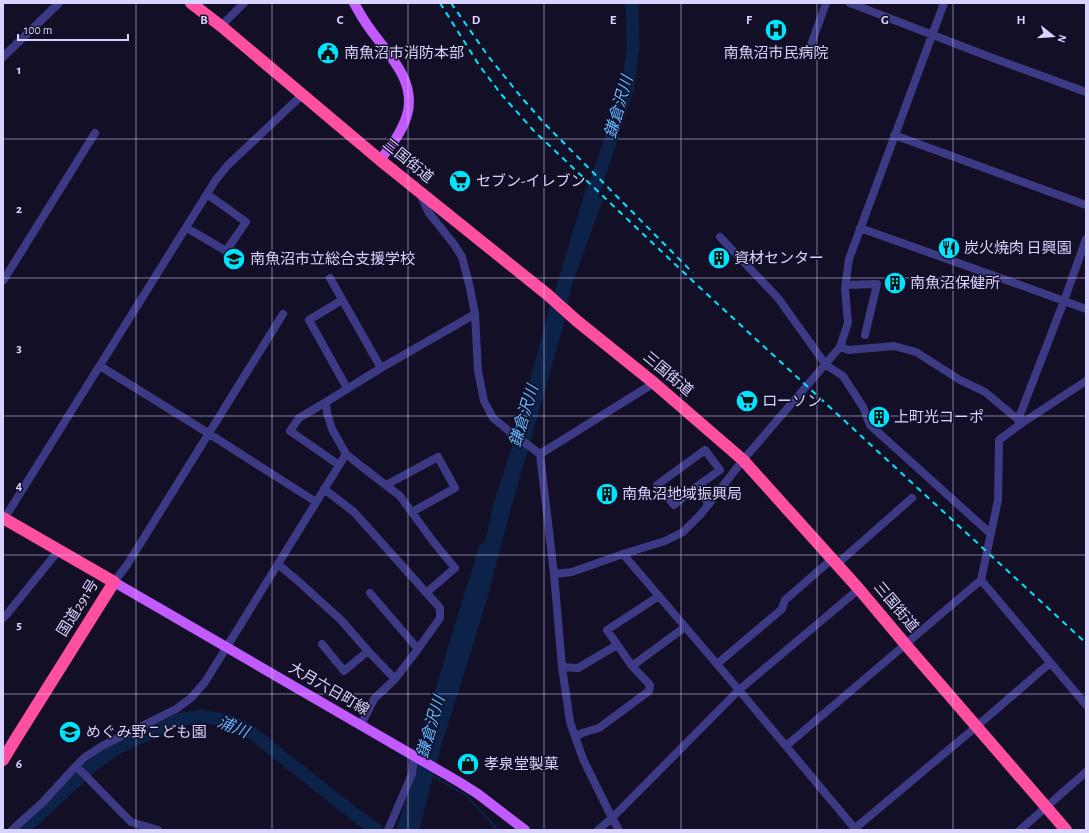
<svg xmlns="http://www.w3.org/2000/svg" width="1089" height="833" viewBox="0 0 1089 833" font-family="'Alegreya Sans','Noto Sans JP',sans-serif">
<rect width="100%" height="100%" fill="#130f26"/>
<!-- water -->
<path fill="#0c2248" d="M586,188L603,200L571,287L563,327L511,508L486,603L441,747L419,830H396L412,783L430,745L438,717L473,600L493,505L511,450L547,317Z"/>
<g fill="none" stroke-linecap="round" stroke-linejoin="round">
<!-- stream -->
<path stroke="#0c2248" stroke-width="2" d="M431,775L467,796L498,830"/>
<!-- river -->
<path stroke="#0c2248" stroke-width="13" d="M588,208L628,87L633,49L632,3
M417,785L419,769L444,683L485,549
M23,830L93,765L115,749L178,720L202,716L228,721L248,730L348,809L377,830"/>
<!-- minor -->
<path stroke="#3d3a85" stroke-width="8" d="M850,3L982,54L1086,92
M221,26L244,3
M808,53L826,3
M3,57L59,3
M894,135L1086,205
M420,194L429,213L453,243L462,257L470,288L475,314L478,371L484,401L493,418L509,431L540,454L554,574L562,667L570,722L583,759L612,818L619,830
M187,228L226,251L246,222L207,194
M860,228L1023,286L1086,309
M720,237L778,298L826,365L843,376L863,407L870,425L991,534
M330,278L381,368
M3,281L95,133
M846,285L877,284L865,335
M342,300L309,320L347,388
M840,347L849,350L894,346L916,352L960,380L985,392L1022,423
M100,366L208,433L316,502
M326,402L299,418L290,431L339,465
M1018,420L1064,301L1086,239
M705,450L720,470L696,487L674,505L657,485Z
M540,454L654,383
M386,485L438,457L455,488L412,512
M696,487L709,504
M324,489L354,512L440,608V618L418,649L395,679L374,699L361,725
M4,519L215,181L227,166L302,95
M623,554L739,690L856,830
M278,564L298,581L341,620L368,651L395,679
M837,564L912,498
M554,574L572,572L623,554L665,541L683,532L701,514L743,460L840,347L848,323L845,288L849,259L944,3
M981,580L1086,705
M114,582L127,565L283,314
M370,593L418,649
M426,593L455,568L432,540L400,496L361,466L346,454L332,429L327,413L326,402L381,368L475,314
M3,618L7,614L59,550
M322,644L344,671L368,651
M717,664L782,609L785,600L832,559
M632,666L685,627
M562,667L578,668L617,645
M575,737L582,733L599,728L649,691L650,685L632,666L607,630L659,596
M786,746L981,580L998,500L999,440L1022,423L1086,381
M76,766L131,822L158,830
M12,830L43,802L76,766L85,757L102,746L176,709L191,698L205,682L346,454
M388,830L412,774L414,756
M598,830L612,818L739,690L859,589
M853,830L977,726L1050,663
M1020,830L1086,772"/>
<!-- major -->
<path stroke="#c25bff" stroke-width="10" d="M354,3C359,12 364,21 370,29C388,54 417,81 407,115C402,132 391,146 380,160
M114,582L459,782L478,794L525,830"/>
<!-- highway -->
<path stroke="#ff4fa3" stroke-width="12" d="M191,3L221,26L380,160L548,295L577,321L654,383L743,460L859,589L906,645L1066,830
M3,518L114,582L15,740L3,760"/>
<!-- rail -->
<path stroke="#00e5ff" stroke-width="2" stroke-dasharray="6 5" stroke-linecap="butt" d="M440,3L479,65L501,94L533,130L696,284L1086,643
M451,3L488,56L522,98L545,124L693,273"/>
</g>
<!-- grid -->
<path fill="none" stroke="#d9d4ff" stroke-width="1" stroke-opacity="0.55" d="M136,3V830M272,3V830M408,3V830M544,3V830M681,3V830M817,3V830M953,3V830M3,139H1086M3,278H1086M3,416H1086M3,555H1086M3,694H1086"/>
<!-- icons -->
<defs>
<g id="hospital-disc" transform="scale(1.15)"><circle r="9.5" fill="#00e5ff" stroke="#130f26"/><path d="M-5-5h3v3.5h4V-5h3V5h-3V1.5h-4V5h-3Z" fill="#111"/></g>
<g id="civic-disc" transform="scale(1.15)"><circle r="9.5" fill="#00e5ff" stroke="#130f26"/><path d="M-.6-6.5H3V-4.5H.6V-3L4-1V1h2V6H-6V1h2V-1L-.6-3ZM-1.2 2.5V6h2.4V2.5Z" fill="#111"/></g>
<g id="supermarket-disc" transform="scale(1.15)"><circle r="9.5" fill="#00e5ff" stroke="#130f26"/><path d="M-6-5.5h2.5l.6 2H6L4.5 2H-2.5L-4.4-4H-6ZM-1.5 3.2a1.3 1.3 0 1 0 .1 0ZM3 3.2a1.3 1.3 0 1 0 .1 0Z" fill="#111"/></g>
<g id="restaurant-disc" transform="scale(1.15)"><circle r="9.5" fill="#00e5ff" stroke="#130f26"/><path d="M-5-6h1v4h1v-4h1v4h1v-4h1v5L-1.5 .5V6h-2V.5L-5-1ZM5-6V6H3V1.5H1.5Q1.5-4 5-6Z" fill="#111"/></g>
<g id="building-disc" transform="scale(1.15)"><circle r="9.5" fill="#00e5ff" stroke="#130f26"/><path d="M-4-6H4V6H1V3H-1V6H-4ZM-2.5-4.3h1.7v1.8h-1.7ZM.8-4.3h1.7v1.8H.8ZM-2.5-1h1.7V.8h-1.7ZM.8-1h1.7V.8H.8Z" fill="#111"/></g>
<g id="school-disc" transform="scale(1.15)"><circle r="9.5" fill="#00e5ff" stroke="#130f26"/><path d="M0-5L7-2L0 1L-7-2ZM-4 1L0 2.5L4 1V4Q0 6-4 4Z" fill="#111"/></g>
<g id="shop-disc" transform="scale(1.15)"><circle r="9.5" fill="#00e5ff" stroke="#130f26"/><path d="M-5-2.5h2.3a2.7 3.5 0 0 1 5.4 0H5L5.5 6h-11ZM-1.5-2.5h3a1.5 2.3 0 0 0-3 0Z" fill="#111"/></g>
</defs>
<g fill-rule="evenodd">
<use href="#hospital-disc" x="776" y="30"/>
<use href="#civic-disc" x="328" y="53"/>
<use href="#supermarket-disc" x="460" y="181"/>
<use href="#restaurant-disc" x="949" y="248"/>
<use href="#building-disc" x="719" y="258"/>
<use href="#school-disc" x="234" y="259"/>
<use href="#building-disc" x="895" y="283"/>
<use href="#supermarket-disc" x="747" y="401"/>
<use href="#building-disc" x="879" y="417"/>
<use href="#building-disc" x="607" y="494"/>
<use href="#school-disc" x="70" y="732"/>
<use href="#shop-disc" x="468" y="764"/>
</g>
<g text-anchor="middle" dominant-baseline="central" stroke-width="3" stroke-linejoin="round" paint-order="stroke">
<!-- poi labels -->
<g font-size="15" fill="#d9d4ff" stroke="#130f26" text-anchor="start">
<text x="344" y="53">南魚沼市消防本部</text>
<text x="776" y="53" text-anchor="middle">南魚沼市民病院</text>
<text x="476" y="181">セブン-イレブン</text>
<text x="964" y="248">炭火焼肉 日興園</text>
<text x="734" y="258">資材センター</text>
<text x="250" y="259">南魚沼市立総合支援学校</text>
<text x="910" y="283">南魚沼保健所</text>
<text x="762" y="401">ローソン</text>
<text x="894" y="417">上町光コーポ</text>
<text x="622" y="494">南魚沼地域振興局</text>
<text x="86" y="732">めぐみ野こども園</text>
<text x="484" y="764">孝泉堂製菓</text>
</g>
<!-- street labels -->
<g font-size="15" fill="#d9d4ff" stroke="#130f26">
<text transform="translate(408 161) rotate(39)">三国街道</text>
<text transform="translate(668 374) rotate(40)">三国街道</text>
<text transform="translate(896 607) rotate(50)">三国街道</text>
<text transform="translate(78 608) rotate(-58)">国道291号</text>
<text transform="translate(329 689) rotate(30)">大月六日町線</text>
</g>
<!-- water labels -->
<g font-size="16" font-style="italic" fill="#62b6ff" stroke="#130f26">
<text transform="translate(619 107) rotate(-74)">鎌倉沢川</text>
<text transform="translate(524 416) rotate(-73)">鎌倉沢川</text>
<text transform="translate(233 727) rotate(22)">浦川</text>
<text transform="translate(431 727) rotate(-74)">鎌倉沢川</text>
</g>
</g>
<g font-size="13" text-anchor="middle" font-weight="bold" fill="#d9d4ff" stroke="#130f26" stroke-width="3" stroke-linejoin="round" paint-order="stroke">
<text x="204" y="24">B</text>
<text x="340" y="24">C</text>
<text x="476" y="24">D</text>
<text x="613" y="24">E</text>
<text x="749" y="24">F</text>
<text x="885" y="24">G</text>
<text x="1021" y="24">H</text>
<text x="19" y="74">1</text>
<text x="19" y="213">2</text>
<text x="19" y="352">3</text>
<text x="19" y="490">4</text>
<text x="19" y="629">5</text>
<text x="19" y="768">6</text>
</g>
<!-- border -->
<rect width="1089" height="833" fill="none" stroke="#d9d4ff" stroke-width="8"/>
<!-- north arrow -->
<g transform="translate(1053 36) rotate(107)" stroke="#130f26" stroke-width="3" paint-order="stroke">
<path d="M0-3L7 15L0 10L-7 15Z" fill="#d9d4ff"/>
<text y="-6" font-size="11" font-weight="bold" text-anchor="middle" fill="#d9d4ff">N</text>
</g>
<!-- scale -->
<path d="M18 34v6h110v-6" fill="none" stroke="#d9d4ff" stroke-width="2"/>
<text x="24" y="34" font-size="12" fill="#d9d4ff" stroke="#130f26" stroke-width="3" paint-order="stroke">100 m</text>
</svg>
